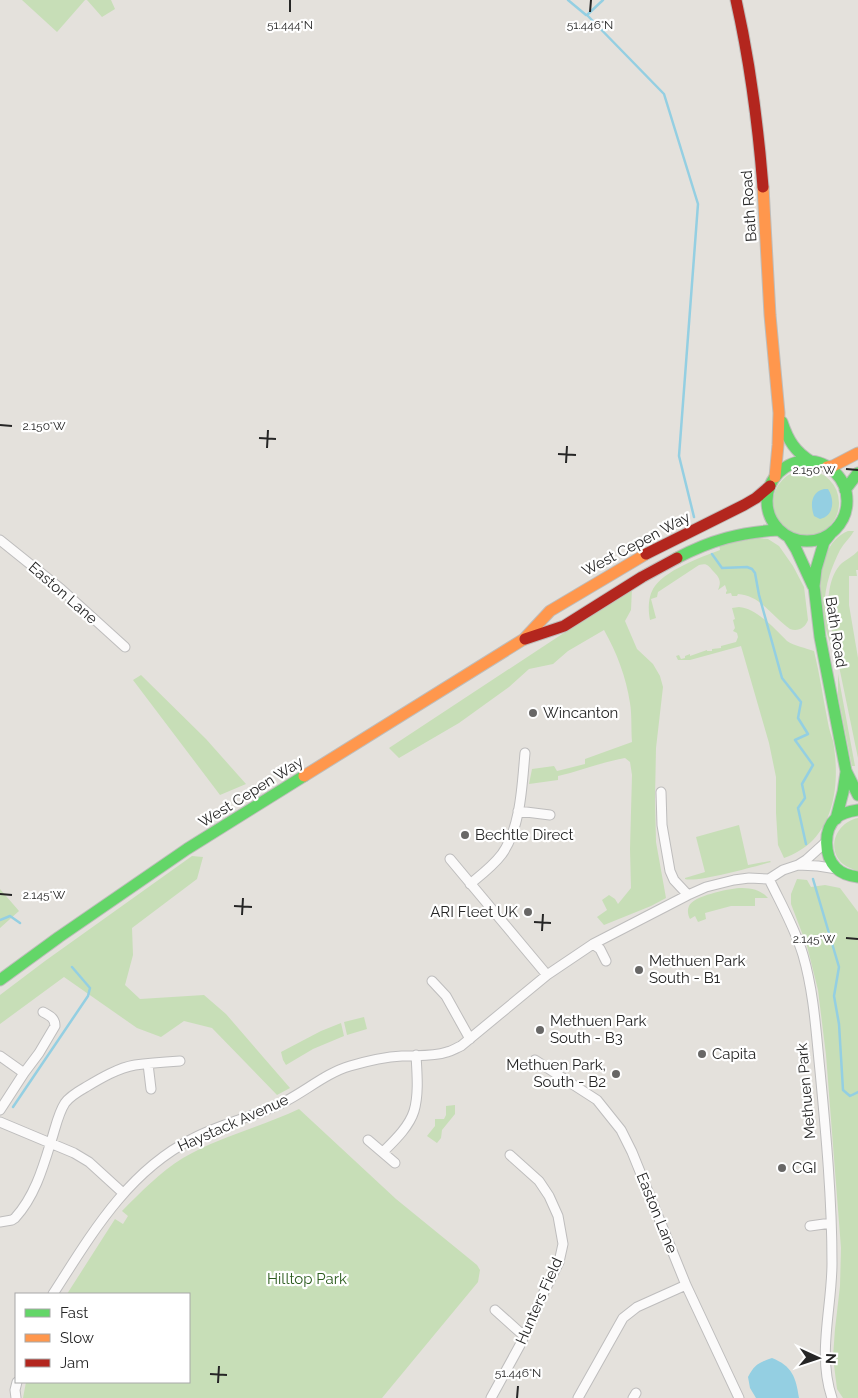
<svg xmlns="http://www.w3.org/2000/svg" width="858" height="1398" viewBox="0 0 858 1398" font-family="Raleway,sans-serif">
<rect width="100%" height="100%" fill="#e4e1dc"/>
<!-- green -->
<path fill="#c7deb7" d="M22,0H85L57,32Z
M87,0H111L115,9L102,17Z
M773 503a33 33 0 1 1 66 0a33 33 0 1 1-66 0Z
M848,531H854C850,538 844,543 840,550C831,568 823,590 825,611C827,624 830,637 833,649C830,642 827,635 825,627C818,599 815,544 848,531Z
M758,538L768,539L779,546L793,566L804,587L808,620C805,628 798,632 790,629C773,617 760,595 738,594L737,596H732L731,593L726,594V592L727,591L725,585L718,590C722,581 719,577 713,571C708,565 707,563 699,565L658,592L657,597L651,599L656,618L650,620C648,610 648,598 653,589C663,571 701,557 720,550L719,545Z
M858,551V570H856L857,576H849V605L858,658V758L828,613C828,597 829,575 842,563C847,559 853,556 858,551Z
M632,588L631,610L625,621L637,649L653,664L660,676L663,687L656,748L655,799L656,842L666,898L651,906L604,925L597,917L607,910L602,900L609,895L615,899L618,904L631,888L630,849L632,775L630,762L625,758C602,762 580,771 558,776V780L529,784L532,769L554,766L557,771L585,764V759L632,742C631,729 632,715 630,703C626,677 617,653 604,630L568,651L553,664L529,669L509,687L459,723L399,758L389,748Z
M739,607C756,608 775,629 787,641C794,646 806,648 814,651C820,675 823,699 828,723C829,729 831,735 833,741C839,774 837,815 813,840C805,848 795,854 784,858L778,845L776,813V777L769,743L741,646L690,660H678L676,656L679,655L681,659L685,658V656L690,654V656L707,650V651H712V649L721,648V646L736,642L738,637L737,633L733,631L735,628L733,620L735,619L732,608Z
M838,674L855,766H852L838,695Z
M141,675L206,739L246,784L220,795L133,680Z
M858,818V871C853,869 848,868 843,864C825,848 837,822 858,818Z
M739,825L748,865L770,861L771,862C756,866 696,883 685,879V878L705,872L696,837Z
M192,856L203,857L197,879L132,928L133,955L125,985L140,999L204,995L226,1014L290,1088L277,1095L212,1028L184,1021L161,1037L137,1028L64,977L0,1024V995L45,961Z
M797,879L807,880L811,887L825,885L840,888L858,912V1398H843L837,1389L833,1357L835,1329L840,1286L841,1248L826,1055L818,990L807,946L791,904V894Z
M739,888C750,888 760,889 768,898H755V906H731L705,913L706,919L698,922L695,916L690,919C688,915 687,910 689,906C693,896 728,889 739,888Z
M0,889L19,911L0,928Z
M364,1017L367,1029L347,1035L344,1022Z
M341,1023L344,1036L313,1049L286,1065L283,1060L281,1052L321,1031Z
M455,1105V1114L442,1130L441,1138L437,1143L427,1136L435,1126V1119H444L446,1115V1106Z
M299,1109L396,1199L477,1265L480,1270L478,1282L382,1398H23L26,1382H189V1294H67L115,1219L123,1224L128,1216L122,1211C141,1192 160,1172 183,1158C219,1137 261,1127 299,1109Z"/>
<!-- water -->
<path fill="#94cfe2" d="M824,489H828C835,500 834,516 820,519L814,516C810,505 811,492 824,489Z
M772,1358C792,1366 796,1377 799,1398H756L750,1388L748,1377C755,1364 758,1363 772,1358Z"/>
<g fill="none" stroke-linecap="round" stroke-linejoin="round">
<!-- stream -->
<path stroke="#94cfe2" stroke-width="2.5" d="M568,0L586,15
M603,0L587,15L664,94L698,204L679,456L694,517
M712,554L722,568L747,567L752,569L755,573L759,595L782,678L801,702L798,718L808,734L795,740L813,765L802,784L805,798L798,808L806,844
M813,879L839,967L834,996L839,1024L843,1090L850,1096L858,1092
M0,920L10,916L20,923
M13,1107L88,996L90,988L72,967"/>
<!-- street casing -->
<g stroke="#bebdbd" stroke-width="11">
<path id="street" d="M0,540L61,589L125,647
M661,792L662,825L670,871L674,880L688,895
M518,811L550,815
M450,859L547,975
M798,865L806,860L827,841
M769,879C781,904 795,928 803,955C814,993 816,1032 820,1071C826,1134 832,1199 832,1263C832,1308 817,1354 832,1398
M470,884C481,875 493,866 502,854C521,827 522,785 525,753
M593,944L600,949L606,961
M432,981L446,996L470,1039
M0,1056L24,1073
M535,1060L597,1100L621,1130L632,1152L686,1285L739,1398
M148,1064L151,1089
M0,1110L24,1073L39,1053L55,1026C55,1018 50,1016 43,1012
M0,1122L74,1153L89,1162L123,1193
M368,1140L395,1163
M383,1152C394,1141 409,1127 414,1111C419,1094 417,1073 416,1055
M0,1222L12,1220L15,1218C36,1195 44,1164 53,1135C56,1125 59,1112 65,1103C70,1096 79,1091 86,1087C101,1078 118,1068 135,1065C150,1063 165,1062 180,1061
M810,1226L831,1223
M53,1294C91,1235 127,1172 192,1139C221,1123 255,1117 284,1102C306,1091 326,1073 350,1066C367,1061 384,1057 402,1056C417,1055 432,1057 447,1052C452,1051 456,1048 461,1046L547,975L593,944L688,895L706,887L734,880L749,878L769,879L783,870L798,865L818,866L837,869
M495,1310L524,1336
M16,1398L15,1390L17,1382
M491,1398L520,1345L544,1292L559,1262L563,1244L558,1216L549,1196L539,1181L510,1155
M578,1398L623,1318L637,1307L686,1285
M633,1398L636,1393"/>
</g>
<!-- fast casing -->
<g stroke="#bebdbb" stroke-width="13">
<path id="fast" d="M782,422C788,440 795,452 812,462
M767 501a40 40 0 1 1 80 0a40 40 0 1 1-80 0Z
M845,490L858,473
M832,532L824,542L816,569L814,586L820,637L846,771L858,795
M788,536L796,549L813,586
M677,558C711,540 741,532 779,530
M858,810C851,811 842,813 836,818C823,830 824,856 836,868C842,874 850,876 858,877
M836,819L843,792L846,772
M0,980L59,937L187,849L304,776"/>
</g>
<!-- slow casing -->
<g stroke="#bebdbb" stroke-width="13">
<path id="slow" d="M763,187L770,315L779,413L778,445L775,477
M827,467L833,466L858,453
M304,776L524,639L550,611L646,554"/>
</g>
<!-- jam casing -->
<g stroke="#bebdbb" stroke-width="13">
<path id="jam" d="M736,0C750,62 758,124 763,187
M646,554L744,505L756,498L770,486
M525,639L564,626L642,577L677,558"/>
</g>
<!-- street -->
<use href="#street" stroke="#fbfafa" stroke-width="9"/>
<!-- fast -->
<use href="#fast" stroke="#63d668" stroke-width="11"/>
<!-- slow -->
<use href="#slow" stroke="#ff974d" stroke-width="11"/>
<!-- jam -->
<use href="#jam" stroke="#b3261e" stroke-width="11"/>
</g>
<!-- ticks -->
<path fill="none" stroke="#262626" stroke-width="2" d="M290,12V0M590,12L591,0M0,425L12,426M259,438L276,439M267,448L268,430M558,454L576,455M566,463L567,446M846,469L858,470M0,894L12,895M234,906L252,907M242,915L243,898M534,922L551,923M542,931L543,914M846,938L858,939M210,1374L227,1375M218,1383L219,1366M517,1398L518,1386"/>
<!-- markers -->
<g fill="#686766" stroke="#fff" stroke-width="2">
<circle cx="533" cy="713" r="5"/>
<circle cx="465" cy="835" r="5"/>
<circle cx="528" cy="912" r="5"/>
<circle cx="639" cy="970" r="5"/>
<circle cx="540" cy="1030" r="5"/>
<circle cx="702" cy="1054" r="5"/>
<circle cx="616" cy="1074" r="5"/>
<circle cx="782" cy="1168" r="5"/>
</g>
<g text-anchor="middle" dominant-baseline="central" stroke-width="4.5" stroke-linejoin="round" paint-order="stroke">
<!-- street labels -->
<g font-size="15" fill="#262626" stroke="#fff">
<text transform="translate(749 206) rotate(-94)">Bath Road</text>
<text transform="translate(636 544) rotate(-28)">West Cepen Way</text>
<text transform="translate(63 593) rotate(41)">Easton Lane</text>
<text transform="translate(836 632) rotate(81)">Bath Road</text>
<text transform="translate(251 792) rotate(-32)">West Cepen Way</text>
<text transform="translate(806 1091) rotate(-95)">Methuen Park</text>
<text transform="translate(233 1123) rotate(-24)">Haystack Avenue</text>
<text transform="translate(657 1213) rotate(68)">Easton Lane</text>
<text transform="translate(539 1301) rotate(-66)">Hunters Field</text>
</g>
<!-- poi labels -->
<g font-size="15" fill="#262626" stroke="#fff" text-anchor="start">
<text x="543" y="713">Wincanton</text>
<text x="475" y="835">Bechtle Direct</text>
<text x="518" y="912" text-anchor="end">ARI Fleet UK</text>
<text x="649" y="961">Methuen Park<tspan x="649" dy="17">South - B1</tspan></text>
<text x="550" y="1021">Methuen Park<tspan x="550" dy="17">South - B3</tspan></text>
<text x="712" y="1054">Capita</text>
<text x="606" y="1065" text-anchor="end">Methuen Park,<tspan x="606" dy="17">South - B2</tspan></text>
<text x="792" y="1168">CGI</text>
</g>
<!-- park labels -->
<g font-size="15" fill="#2c5c1e" stroke="#fff">
<text x="307" y="1279">Hilltop Park</text>
</g>
</g>
<g font-size="12" text-anchor="middle" fill="#262626" stroke="#fff" stroke-width="4.5" stroke-linejoin="round" paint-order="stroke">
<text x="290" y="29">51.444°N</text>
<text x="590" y="29">51.446°N</text>
<text x="44" y="430">2.150°W</text>
<text x="814" y="474">2.150°W</text>
<text x="44" y="899">2.145°W</text>
<text x="814" y="943">2.145°W</text>
<text x="518" y="1377">51.446°N</text>
</g>
<!-- legend -->
<rect x="15" y="1293" width="175" height="90" fill="#ffffff" stroke="#a8a8a8"/>
<rect x="25" y="1309" width="25" height="8" fill="#63d668" stroke="#a8a8a8"/>
<text x="60" y="1318" font-size="15" fill="#262626">Fast</text>
<rect x="25" y="1334" width="25" height="8" fill="#ff974d" stroke="#a8a8a8"/>
<text x="60" y="1343" font-size="15" fill="#262626">Slow</text>
<rect x="25" y="1359" width="25" height="8" fill="#b3261e" stroke="#a8a8a8"/>
<text x="60" y="1368" font-size="15" fill="#262626">Jam</text>
<!-- north arrow -->
<g transform="translate(818 1358) rotate(93)" stroke="#ffffff" stroke-width="4" paint-order="stroke">
<path d="M0-4L9 19L0 12L-9 19Z" fill="#262626"/>
<text y="-8" font-size="14" font-weight="bold" text-anchor="middle" fill="#262626">N</text>
</g>
</svg>
